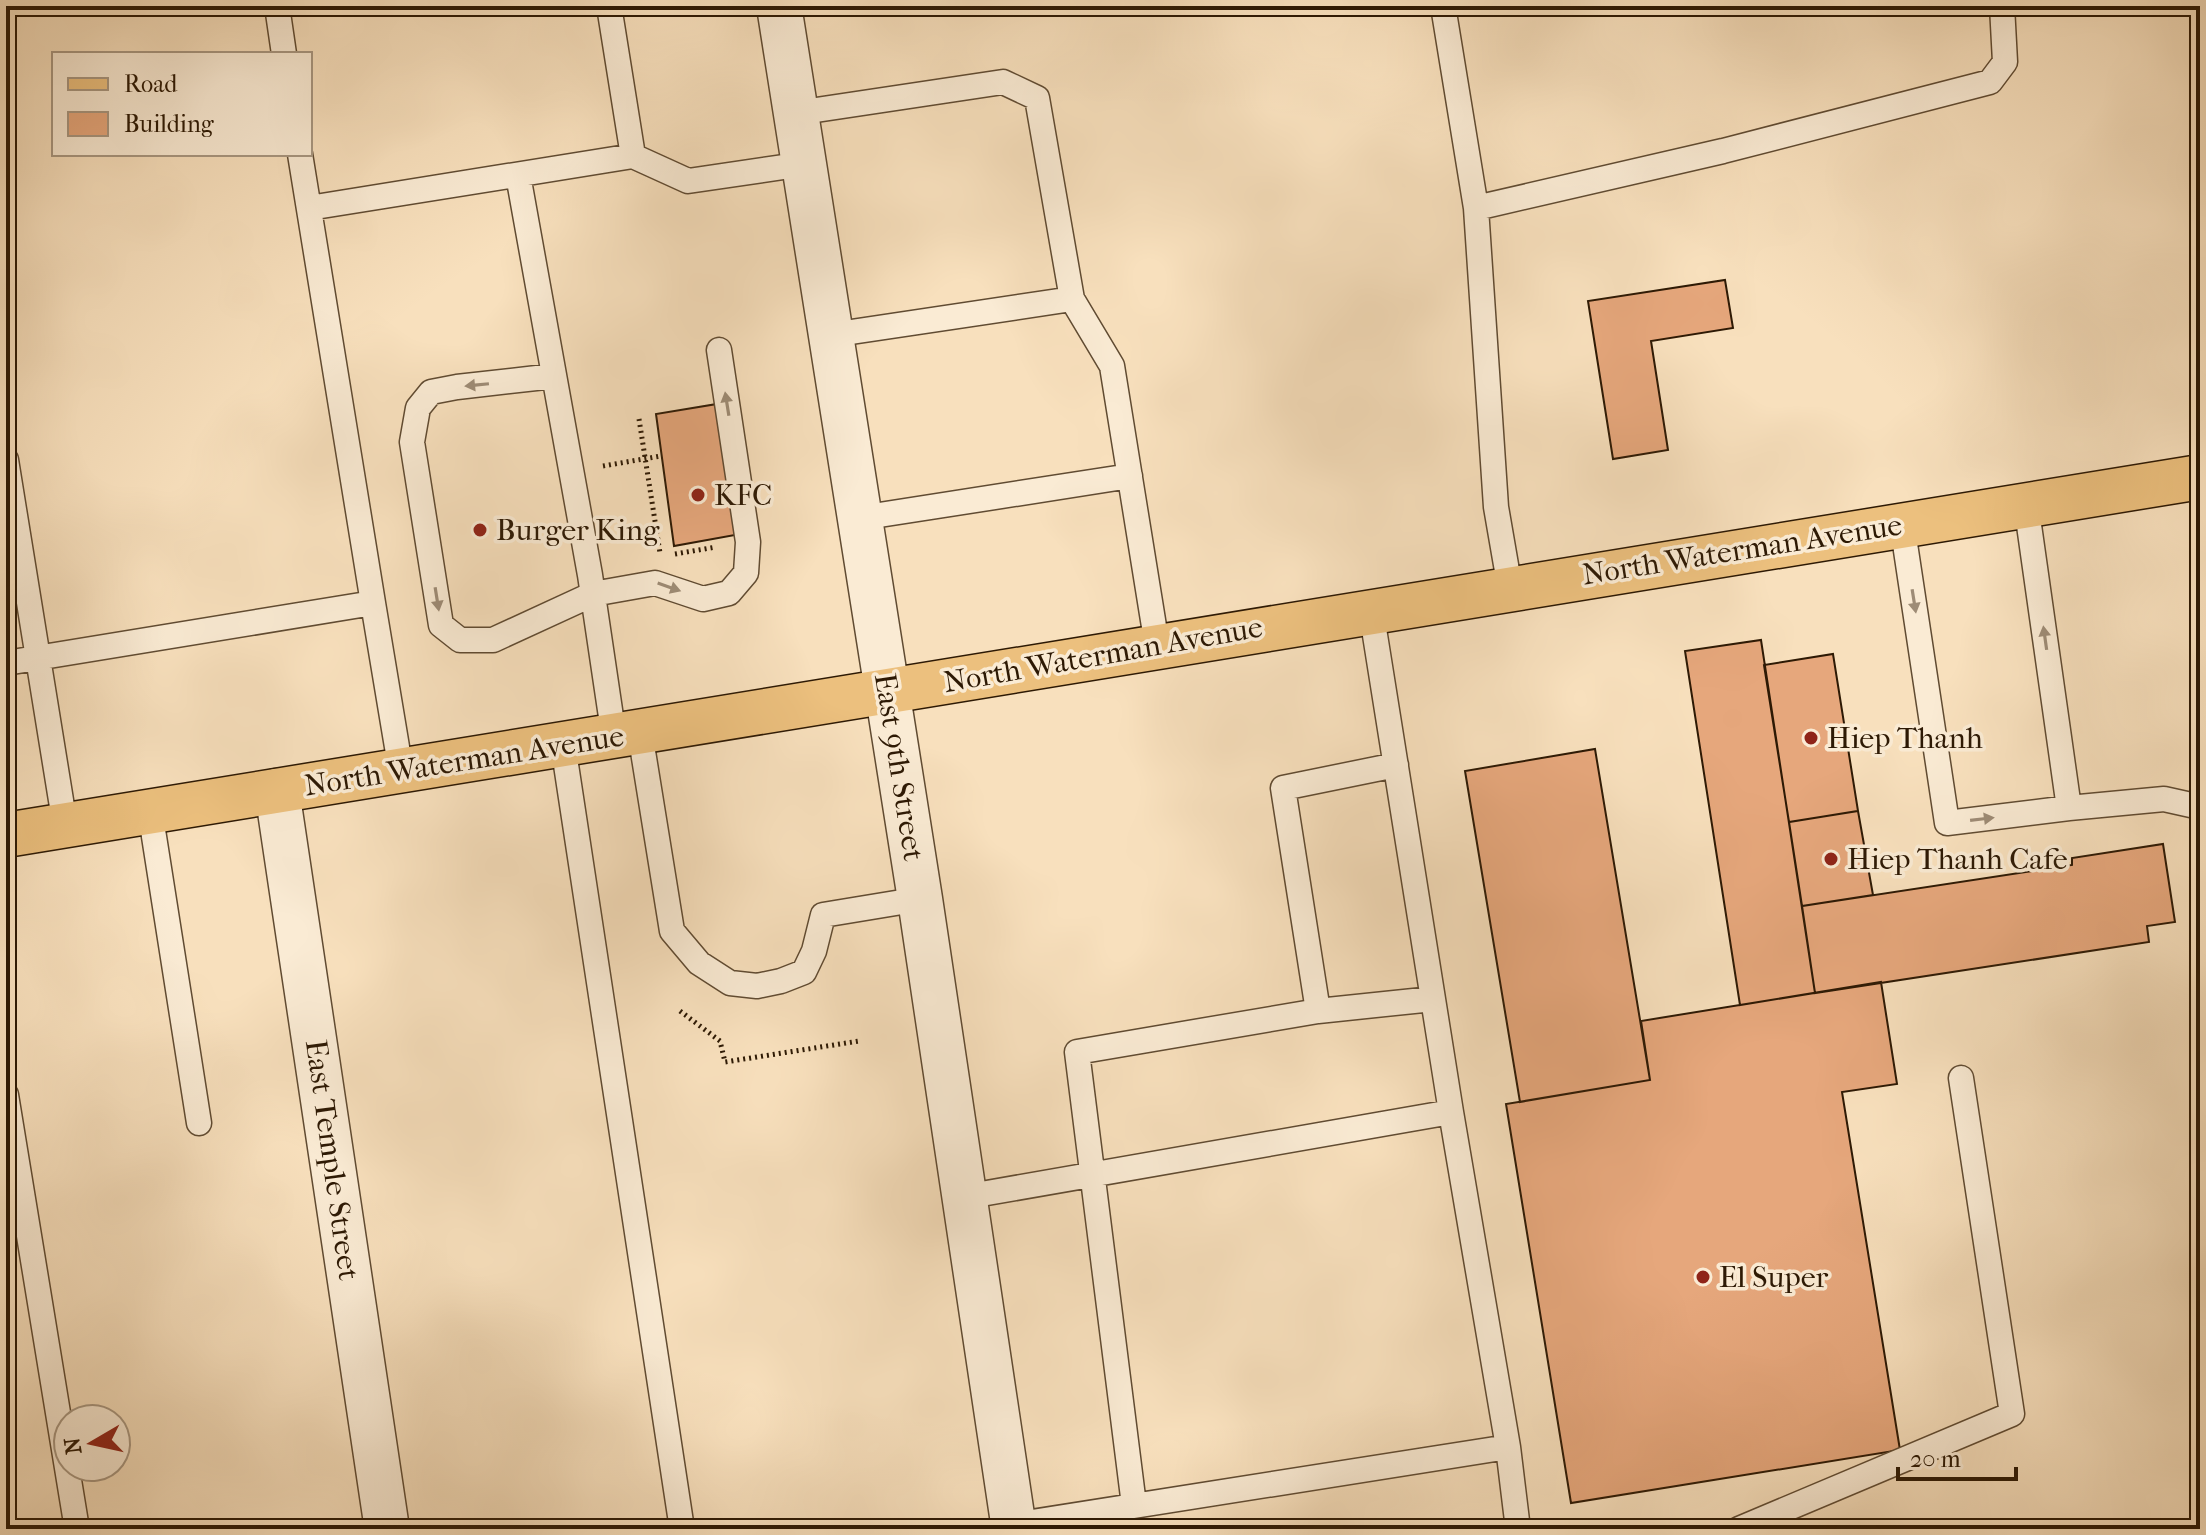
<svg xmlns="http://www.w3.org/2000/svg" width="2206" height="1535" viewBox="0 0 2206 1535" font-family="'IM FELL French Canon',serif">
<rect width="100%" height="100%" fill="#f8e0bd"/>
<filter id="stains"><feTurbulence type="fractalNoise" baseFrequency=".0025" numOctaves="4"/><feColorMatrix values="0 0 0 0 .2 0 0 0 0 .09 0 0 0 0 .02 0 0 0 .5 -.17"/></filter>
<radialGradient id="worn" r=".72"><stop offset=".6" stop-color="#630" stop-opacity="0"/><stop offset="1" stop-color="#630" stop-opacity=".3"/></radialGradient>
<!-- building -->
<path fill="#e6a77c" stroke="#2d1904" stroke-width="2" d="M1725,280L1733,328L1651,341L1668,450L1613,459L1588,301Z
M717,404L735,535L674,546L656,414Z
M1761,640L1815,993L1740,1005L1685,651Z
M1833,654L1858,811L1789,822L1764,665Z
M1595,749L1650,1080L1520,1102L1465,771Z
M1858,811L1873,895L1802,906L1789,822Z
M2163,844L2175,922L2147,926L2149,942L1815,993L1802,906L2072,865V858Z
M1881,982L1897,1084L1842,1092L1900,1450L1571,1503L1506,1104L1650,1080L1641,1021Z"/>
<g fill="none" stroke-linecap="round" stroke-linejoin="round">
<!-- service casing -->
<g stroke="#604b32" stroke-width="27">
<path id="service" d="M277,6L284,54
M609,6L633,156
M1443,6L1476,208L1496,507L1510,588
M796,113L1003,82L1037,98L1072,299L1112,366L1157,645
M518,175L590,575L614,737
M309,208L633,156L688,181L804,164
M1476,208L1723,151L1990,82L2005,62L2002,6
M831,335L1072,299
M554,376L457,387L431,392L418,408L412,442L441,625L460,640H493L593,594L655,583L703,599L729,593L746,573L748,542L719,350
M6,460L65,825
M860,518L1130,476
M1902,524L1947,823L2069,808L2026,504
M373,603L401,771
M6,663L373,603L300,154
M640,733L672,931L699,963L730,983L757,986L781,981L804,972L814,951L823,915L920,899
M563,745L682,1529
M2069,808L2164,799L2200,807
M150,811L199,1123
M1318,1011L1433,999
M6,1095L77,1529
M964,1197L1451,1112L1371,610
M1508,1447L1518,1529
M1134,1505L1077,1052L1318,1011L1283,788L1396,765
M1013,1525L1508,1447L1451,1112
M1739,1529L2012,1414L1961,1078"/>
</g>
<!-- minor casing -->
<g stroke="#604b32" stroke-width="47">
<path id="minor" d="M277,791L387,1529"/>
</g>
<!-- tertiary casing -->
<g stroke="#604b32" stroke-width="47">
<path id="tertiary" d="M779,6L920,899L1014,1529"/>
</g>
<!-- primary casing -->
<g stroke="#2d1904" stroke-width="47">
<path id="primary" d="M6,835C738,719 1468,591 2200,477"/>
</g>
<!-- path -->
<path stroke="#2d1904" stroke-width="5" stroke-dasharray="2 4" stroke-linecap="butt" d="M639,419L660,553
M603,466L661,456
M675,554L716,547
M680,1011L720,1041L725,1062L859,1041"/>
<!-- service -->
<use href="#service" stroke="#faebd4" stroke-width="24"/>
<!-- minor -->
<use href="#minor" stroke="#faebd4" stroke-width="44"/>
<!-- tertiary -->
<use href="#tertiary" stroke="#faebd4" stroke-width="44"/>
<!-- primary -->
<use href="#primary" stroke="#ecc07e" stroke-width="44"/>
</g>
<!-- one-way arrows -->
<defs><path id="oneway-solid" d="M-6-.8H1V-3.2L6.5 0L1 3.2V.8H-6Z" transform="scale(2)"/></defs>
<g fill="#9e8c76">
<use href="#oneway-solid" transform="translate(477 385) rotate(174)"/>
<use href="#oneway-solid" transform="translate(727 404) rotate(-99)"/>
<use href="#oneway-solid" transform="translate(669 587) rotate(19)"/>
<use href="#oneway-solid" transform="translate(437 599) rotate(81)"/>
<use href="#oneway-solid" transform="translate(1914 601) rotate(81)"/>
<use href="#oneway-solid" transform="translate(2045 638) rotate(-98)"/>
<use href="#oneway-solid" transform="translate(1982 819) rotate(-7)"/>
</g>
<!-- markers -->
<g fill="#8f2418" stroke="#faebd4" stroke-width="3">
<circle cx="698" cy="495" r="8"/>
<circle cx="480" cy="530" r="8"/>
<circle cx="1811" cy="738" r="8"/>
<circle cx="1831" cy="859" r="8"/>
<circle cx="1703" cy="1277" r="8"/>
</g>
<g text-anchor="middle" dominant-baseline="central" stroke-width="7" stroke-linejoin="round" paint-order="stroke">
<!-- poi labels -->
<g font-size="30" fill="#2d1904" stroke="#faebd4" text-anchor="start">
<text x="714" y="495">KFC</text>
<text x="496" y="530">Burger King</text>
<text x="1827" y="738">Hiep Thanh</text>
<text x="1847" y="859">Hiep Thanh Cafe</text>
<text x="1719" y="1277">El Super</text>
</g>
<!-- street labels -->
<g font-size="30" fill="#2d1904" stroke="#faebd4">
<text transform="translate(1742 550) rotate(-9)">North Waterman Avenue</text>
<text transform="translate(1103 655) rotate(-10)">North Waterman Avenue</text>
<text transform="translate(464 761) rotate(-9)">North Waterman Avenue</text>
<text transform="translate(899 767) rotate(81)">East 9th Street</text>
<text transform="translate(332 1160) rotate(82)">East Temple Street</text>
</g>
</g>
<!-- margin -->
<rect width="2206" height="1535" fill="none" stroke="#f8e0bd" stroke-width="32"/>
<rect x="8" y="8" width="2190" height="1519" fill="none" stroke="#2d1904" stroke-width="4"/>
<rect x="16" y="16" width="2174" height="1503" fill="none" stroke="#2d1904" stroke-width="2"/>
<!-- legend -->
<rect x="52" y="52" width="260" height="104" fill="#faebd4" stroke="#a89781" stroke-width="2"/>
<rect x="68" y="78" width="40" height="12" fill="#ecc07e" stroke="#a89781" stroke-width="2"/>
<text x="124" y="92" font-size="24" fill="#2d1904">Road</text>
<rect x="68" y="112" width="40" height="24" fill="#e6a77c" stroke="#a89781" stroke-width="2"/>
<text x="124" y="132" font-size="24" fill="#2d1904">Building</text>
<!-- north arrow -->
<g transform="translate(92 1443) rotate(261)"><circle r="38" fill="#faebd4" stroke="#a89781" stroke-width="2"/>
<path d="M0-6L14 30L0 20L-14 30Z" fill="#8f2418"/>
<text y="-12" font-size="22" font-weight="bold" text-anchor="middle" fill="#2d1904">N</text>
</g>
<!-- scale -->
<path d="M1898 1467v12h118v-12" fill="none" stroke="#2d1904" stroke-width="4"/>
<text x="1910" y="1467" font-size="24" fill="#2d1904" stroke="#faebd4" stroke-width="6" paint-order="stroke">20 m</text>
<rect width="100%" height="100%" filter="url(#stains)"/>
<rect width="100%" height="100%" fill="url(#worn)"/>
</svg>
